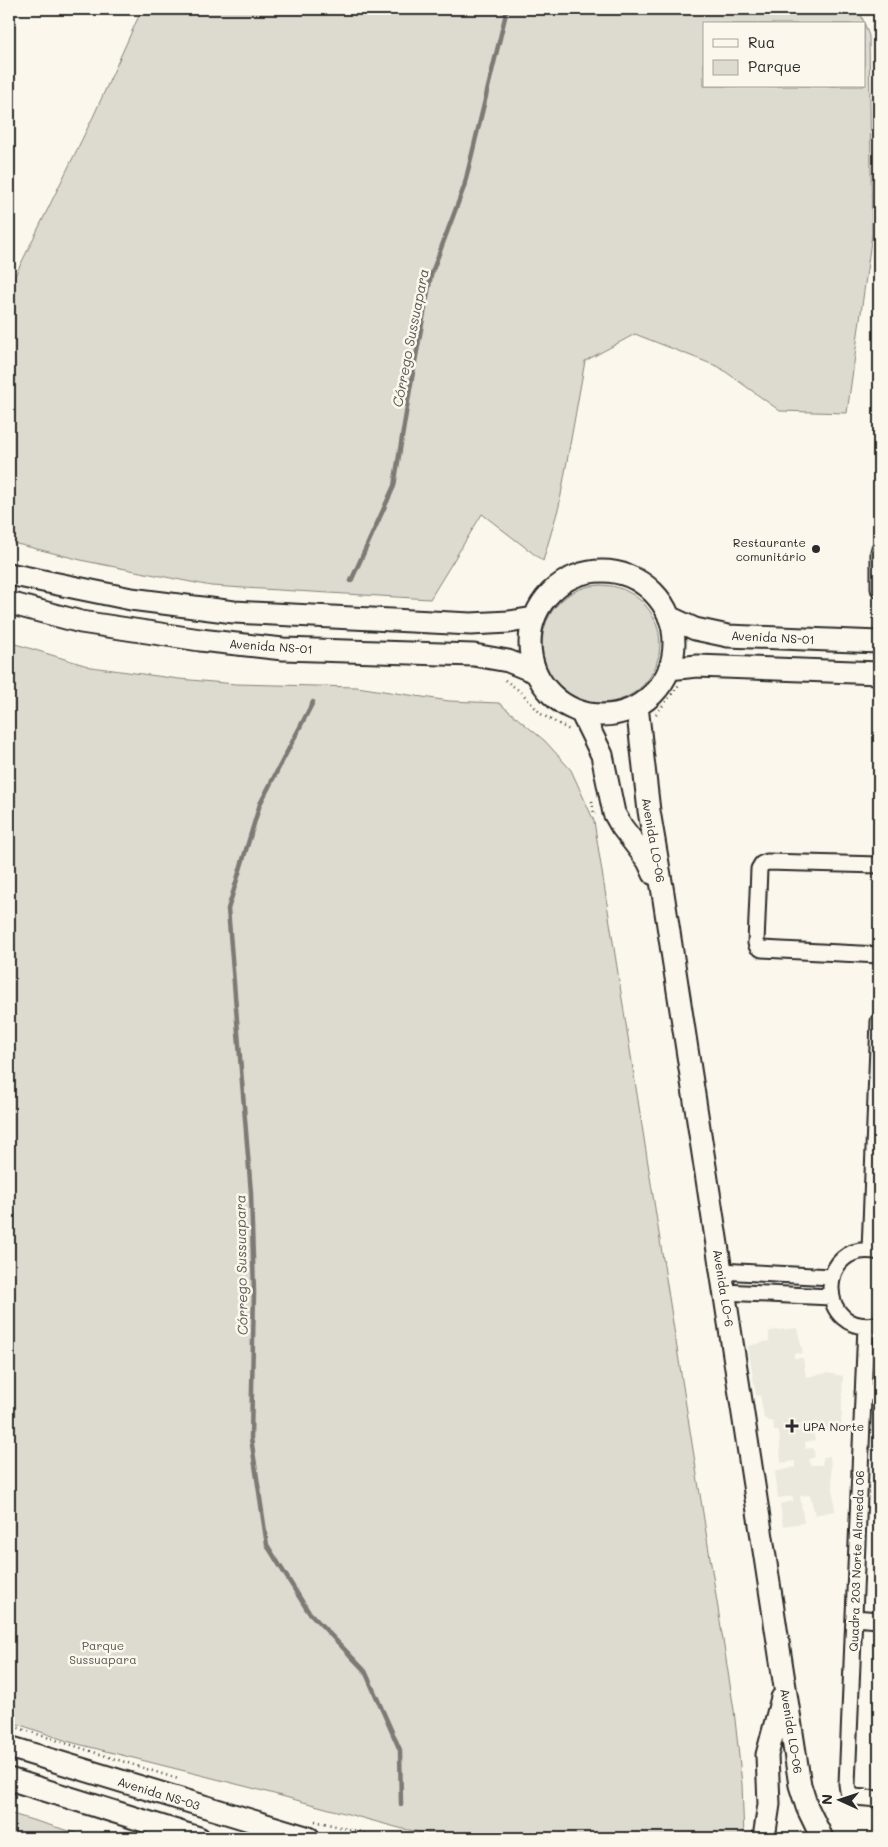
<svg xmlns="http://www.w3.org/2000/svg" width="888" height="1847" viewBox="0 0 888 1847" font-family="Mali,sans-serif">
<rect width="100%" height="100%" fill="#fbf7ec"/>
<filter id="ink" filterUnits="userSpaceOnUse"><feTurbulence type="fractalNoise" baseFrequency=".02" numOctaves="2"/><feDisplacementMap in="SourceGraphic" scale="10" xChannelSelector="R" yChannelSelector="G"/><feConvolveMatrix kernelMatrix="1 2 1 2 8 2 1 2 1" color-interpolation-filters="sRGB"/></filter>
<g filter="url(#ink)">
<!-- built -->
<path fill="#ebe8de" d="M797,1328L803,1353L794,1354V1358H803L806,1377L827,1373L843,1376L841,1428L819,1431L818,1422L811,1423L815,1440L805,1442V1449L813,1448L815,1457L809,1459L810,1465H822L823,1457L830,1456L835,1511L815,1515L810,1495L800,1496L804,1523L783,1526L780,1504L793,1501V1496L778,1498L775,1472L795,1467V1461L781,1463L779,1431H774L773,1422L768,1421L764,1418L760,1395L756,1396L748,1346L769,1341V1331Z"/>
<!-- green -->
<path fill="#dddad0" stroke="#84827e" fill-rule="evenodd" d="M142,9H859L869,36L872,234L847,413L780,411L719,367L635,334L585,361L559,506L543,561L482,514L430,599L211,586L85,561L9,542V288L93,117ZM704,24H864V86H704Z
M542 644a59 59 0 1 1 118 0a59 59 0 1 1-118 0Z
M9,642L91,667L179,679L236,684L357,687L449,701L499,703L545,741L571,770L594,821L734,1710L742,1784L744,1838H455L403,1829L252,1788L70,1742L9,1721Z
M12,1814L93,1838H9V1816Z"/>
<g fill="none" stroke-linecap="round" stroke-linejoin="round">
<!-- stream -->
<path stroke="#7b7a75" stroke-width="4.5" d="M351,581L394,486L410,389L431,275L464,187L507,9
M313,702L260,804L228,909L251,1193L254,1292L251,1438L267,1545L308,1611L365,1671L400,1750L401,1804"/>
<!-- street casing -->
<g stroke="#2b2b2b" stroke-width="19">
<path id="street" d="M879,551V589
M879,865L767,862L762,864L759,869L756,943L757,946L762,949L879,955
M870,1250L879,1021
M879,1252C814,1237 816,1340 879,1324
M721,1271L832,1277
M724,1292L831,1297
M866,1326L847,1784L848,1791L854,1797L879,1799
M863,1392L879,1393
M854,1618L879,1620"/>
</g>
<!-- secondary casing -->
<g stroke="#2b2b2b" stroke-width="25">
<path id="secondary" d="M530 643a72 72 0 1 1 144 0a72 72 0 1 1-144 0Z
M9,574L131,599L234,612L471,624L509,622L534,618
M9,603L81,622L200,640L283,649L474,655L508,661L535,672
M669,617L695,629L728,636L879,642
M669,669L697,666L879,673
M637,706L649,811L663,893L800,1785L807,1807L822,1838
M581,712L602,755L614,813L622,827L648,861L654,874
M9,1747L309,1838
M9,1779L199,1838
M764,1838L769,1804L767,1755L782,1698"/>
</g>
<!-- path -->
<path stroke="#2b2b2b" stroke-width="2.5" stroke-dasharray="1 4" stroke-linecap="butt" d="M505,680L521,692L541,714L571,731
M656,714L679,685
M592,801L594,814H596
M9,1725L178,1779
M315,1821L386,1838"/>
<!-- street -->
<use href="#street" stroke="#fbf7ec" stroke-width="15"/>
<!-- secondary -->
<use href="#secondary" stroke="#fbf7ec" stroke-width="21"/>
</g>
</g>
<!-- markers -->
<g fill="#2b2b2b" stroke="#fbf7ec" stroke-width="2">
<circle cx="816" cy="549" r="5"/>
<path d="M789.5 1418.5h5v5h5v5h-5v5h-5v-5h-5v-5h5z"/>
</g>
<g text-anchor="middle" dominant-baseline="central" stroke-width="5" stroke-linejoin="round" paint-order="stroke">
<!-- poi labels -->
<g font-size="12" fill="#2b2b2b" stroke="#fbf7ec" text-anchor="end">
<text x="806" y="542">Restaurante<tspan x="806" dy="14">comunitário</tspan></text>
<text x="803" y="1426" text-anchor="start">UPA Norte</text>
</g>
<!-- street labels -->
<g font-size="12" fill="#2b2b2b" stroke="#fbf7ec">
<text transform="translate(773 637) rotate(3)">Avenida NS-01</text>
<text transform="translate(271 646) rotate(4)">Avenida NS-01</text>
<text transform="translate(654 840) rotate(80)">Avenida LO-06</text>
<text transform="translate(724 1288) rotate(81)">Avenida LO-6</text>
<text transform="translate(856 1561) rotate(-88)">Quadra 203 Norte Alameda 06</text>
<text transform="translate(792 1731) rotate(81)">Avenida LO-06</text>
<text transform="translate(159 1793) rotate(17)">Avenida NS-03</text>
</g>
<!-- park labels -->
<g font-size="12" fill="#585754" stroke="#fbf7ec">
<text x="103" y="1645">Parque<tspan x="103" dy="14">Sussuapara</tspan></text>
</g>
<!-- water labels -->
<g font-size="14" font-style="italic" fill="#5a5956" stroke="#fbf7ec">
<text transform="translate(410 338) rotate(-79)">Córrego Sussuapara</text>
<text transform="translate(241 1265) rotate(-91)">Córrego Sussuapara</text>
</g>
</g>
<!-- margin -->
<rect width="888" height="1847" fill="none" stroke="#fbf7ec" stroke-width="30"/>
<rect x="15" y="15" width="858" height="1817" fill="none" stroke="#2b2b2b" stroke-width="2" filter="url(#ink)"/>
<!-- legend -->
<rect x="703" y="22" width="162" height="65" fill="#fbf7ec" stroke="#a8a59f"/>
<rect x="713" y="39" width="25" height="8" fill="#fbf7ec" stroke="#a8a59f"/>
<text x="748" y="48" font-size="15" fill="#2b2b2b">Rua</text>
<rect x="713" y="60" width="25" height="15" fill="#dddad0" stroke="#a8a59f"/>
<text x="748" y="72" font-size="15" fill="#2b2b2b">Parque</text>
<!-- north arrow -->
<g transform="translate(840 1800) rotate(273)" stroke="#fbf7ec" stroke-width="4" paint-order="stroke">
<path d="M0-4L9 19L0 12L-9 19Z" fill="#2b2b2b"/>
<text y="-8" font-size="14" font-weight="bold" text-anchor="middle" fill="#2b2b2b">N</text>
</g>
</svg>
